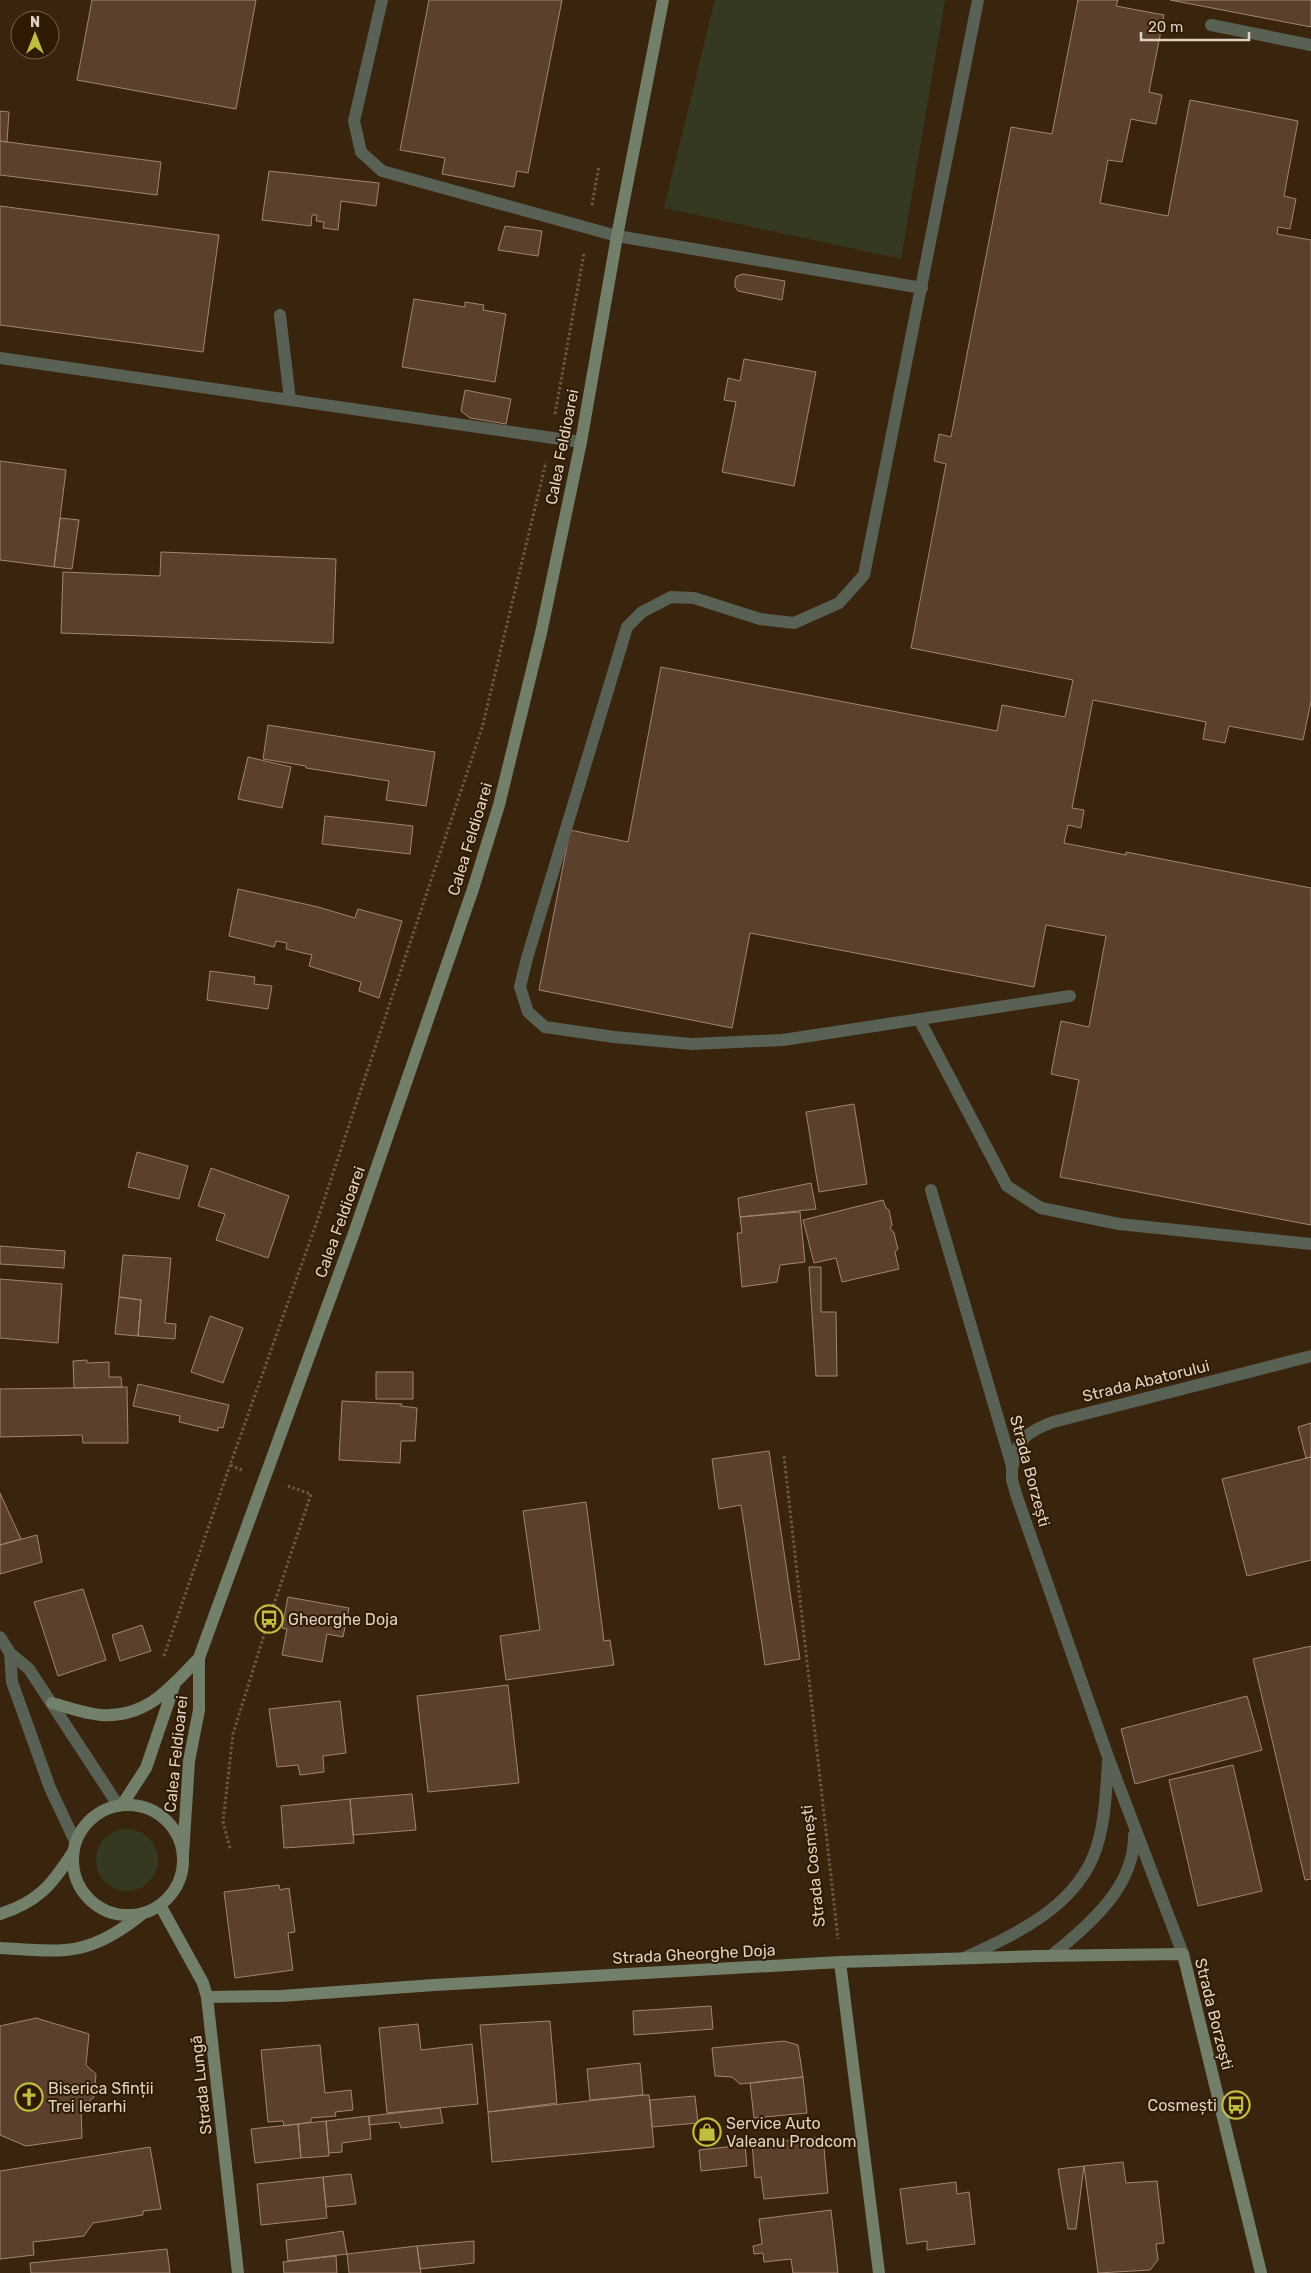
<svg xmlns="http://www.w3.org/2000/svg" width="1311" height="2273" viewBox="0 0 1311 2273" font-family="Rubik,sans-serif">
<rect width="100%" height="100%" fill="#39250e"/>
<!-- green -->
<path fill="#363922" d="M715,0H945L901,259L664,208Z
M96 1860a31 31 0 1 1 62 0a31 31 0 1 1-62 0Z"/>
<!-- building -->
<path fill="#5a402d" stroke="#a38571" d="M92,0H256L236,109L77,80Z
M429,0H562L528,173L517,171L514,187L442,174L445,158L400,150Z
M1078,0H1118L1116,6L1164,15L1149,92L1162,95L1156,124L1131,119L1122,162L1108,160L1100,203L1168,216L1190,100L1298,121L1284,196L1296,199L1290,229L1278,227L1277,234L1311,240V701L1303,740L1229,726L1225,743L1203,739L1206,722L1093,700L1072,808L1084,810L1081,828L1068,825L1064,843L1126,855V852L1311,888V1225L1060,1177L1079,1080L1051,1074L1061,1021L1089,1027L1106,936L1046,925L1034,987L750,933L732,1028L539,990L570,830L628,842L661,667L997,731L1002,705L1065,717L1073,680L911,648L946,464L934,461L939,434L951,437L1011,127L1052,134Z
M1170,0H1311V27Z
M0,111L9,112L7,142L0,141Z
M0,141L161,162L157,195L0,175Z
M269,171L379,183L376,206L341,201L338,230L323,228L324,222L316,221L317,215H312L311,226L262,220Z
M0,206L219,235L203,352L0,325Z
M505,226L542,231L538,256L498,250Z
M743,274L785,281L782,300L738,291L735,287V280L737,276Z
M414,299L465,307V302L484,305L483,310L506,314L495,382L402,367Z
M744,359L816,372L794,486L722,472L736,402L724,400L728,378L740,381Z
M465,390L511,399L506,424L470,418L461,411Z
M0,461L66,470L54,567L0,560Z
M60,518L79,520L72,569L54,567Z
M161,552L336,559L333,643L61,633L63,572L160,576Z
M268,725L435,752L426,806L386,800L389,781L306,768V766L263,759Z
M248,757L291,767L282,808L238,799Z
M325,816L413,826L410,854L322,844Z
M238,889L318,907L355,918L358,909L402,921L379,998L359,991L361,982L309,966L312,955L286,949L287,943L276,941L274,947L229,936Z
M210,971L255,977L254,984L272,986L268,1009L207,1000Z
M854,1104L867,1184L819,1192L806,1112Z
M137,1152L188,1166L179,1199L128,1187Z
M211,1168L289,1196L268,1258L216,1240L225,1214L198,1206Z
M811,1183L816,1209L740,1217L738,1198Z
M883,1200L886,1208L889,1210L892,1225L890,1228L894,1233L898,1249L895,1252L899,1269L842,1282L836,1258L814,1263L803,1220Z
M800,1212L805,1262L780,1265L777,1282L742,1287L737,1233H742L740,1217Z
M0,1246L65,1251L64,1268L0,1264Z
M123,1255L171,1258L165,1323L176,1324L175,1339L138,1336L141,1300L119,1297Z
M809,1267H821V1312H836L837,1376H816Z
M0,1279L62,1284L58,1343L0,1338Z
M119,1297L141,1300L138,1336L115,1334Z
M210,1316L243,1328L223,1383L191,1372Z
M87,1360V1363L109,1362V1377H121L122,1387L74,1388L73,1361Z
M376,1372H413V1399H376Z
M138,1384L229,1405L223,1428L218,1427V1431L179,1422L180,1416L133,1406Z
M127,1387L128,1443H83L82,1435L0,1437V1389Z
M342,1401L402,1404L401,1406L417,1408L415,1441H401L400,1463L339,1460Z
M1311,1423V1457L1306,1458L1298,1427Z
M769,1451L800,1659L765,1665L741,1505L719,1509L712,1459Z
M1311,1457V1560L1247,1576L1222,1479Z
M0,1493L21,1539L0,1545Z
M586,1502L604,1641L610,1640L614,1665L506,1680L500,1636L540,1630L523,1511Z
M37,1535L42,1562L0,1574V1545Z
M83,1589L106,1660L58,1676L34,1602Z
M288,1597L349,1608L343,1637L327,1634L322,1662L282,1655L287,1629L282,1628Z
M142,1625L151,1651L120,1661L112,1635Z
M1311,1646V1879L1305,1880L1253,1659Z
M508,1685L519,1783L428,1792L417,1696Z
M1247,1696L1262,1750L1135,1784L1121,1729Z
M340,1701L346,1753L323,1756L324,1772L300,1775L298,1765L277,1767L269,1709Z
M1233,1765L1262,1891L1198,1906L1169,1780Z
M412,1794L416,1830L353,1835L350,1799Z
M350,1799L354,1843L284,1848L281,1806Z
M279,1885L280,1890L289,1888L295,1932L288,1933L293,1970L235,1978L224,1892Z
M711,2006L713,2029L634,2035L633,2011Z
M36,2018L89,2034L86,2065L96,2074L94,2097L81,2109L82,2138L26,2146L0,2135V2026Z
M550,2021L557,2103L488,2112L480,2025Z
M418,2024L421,2050L472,2044L478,2104L387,2113L379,2028Z
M784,2041L798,2045L803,2077L740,2084L732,2077L715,2076L712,2048Z
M320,2045L325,2093L351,2090L353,2110L335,2112L336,2116L311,2118V2122L298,2124L284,2126L283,2121L268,2122L261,2050Z
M640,2063L643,2095L590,2100L587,2069Z
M803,2077L807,2113L754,2118L750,2083Z
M643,2095H649L654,2147L492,2162L488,2112Z
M695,2096L698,2123L652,2127L650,2100Z
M440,2108L443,2123L401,2128L399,2122L369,2125V2116Z
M369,2116L371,2139L342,2143V2152L329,2153L326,2121Z
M326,2121L329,2156L301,2158L298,2124Z
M298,2124L301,2158L255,2163L251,2129Z
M823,2137L828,2193L764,2199L761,2177L755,2178L752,2144Z
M745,2145L747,2166L701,2171L699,2150Z
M150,2147L161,2209L143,2211V2215L93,2223L84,2236L33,2242L34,2255L0,2259V2171Z
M1123,2162L1126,2183L1157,2181L1164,2243L1156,2244L1158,2260L1150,2270L1098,2273L1084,2166Z
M1084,2166L1076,2229H1068L1058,2169Z
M351,2174L356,2204L326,2207L323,2177Z
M323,2177L327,2218L261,2225L257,2184Z
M956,2182L957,2194L969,2192L975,2244L927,2250V2241L907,2244L900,2189Z
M831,2210L838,2273H793L791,2259L764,2262L763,2253L754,2254L753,2246L762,2244L759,2219Z
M343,2231L347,2254L288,2261L286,2240Z
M474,2241V2263L420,2269L417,2246Z
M417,2246L421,2273H349L347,2254Z
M167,2249L170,2273H31L30,2263Z
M336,2256L337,2273H284L283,2262Z"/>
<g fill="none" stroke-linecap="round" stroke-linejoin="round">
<!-- path -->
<path stroke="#6b5945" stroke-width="3" stroke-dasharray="2.5 2.5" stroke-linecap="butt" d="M592,205L599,166
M555,414L584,253
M784,1456L838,1939
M242,1470L230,1465L316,1224L482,728L546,462
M164,1656L230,1465
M230,1848L223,1822L233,1734L269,1619L311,1494L288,1486"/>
<!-- service -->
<path stroke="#586154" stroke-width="12" d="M382,0L354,121L361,152L382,171L617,236L922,288
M978,0L864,575L839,603L794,623L760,619L694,598L671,597L642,612L627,627L527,958L520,987L528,1012L545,1027L614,1037L692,1044L783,1040L1070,996
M1211,25L1311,45
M280,315L290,400
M0,358L581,442
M919,1019L1007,1186L1041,1208L1119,1224L1311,1244"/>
<!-- minor -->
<path stroke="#586154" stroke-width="12" d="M931,1190L1012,1466V1480L1017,1497L1108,1757L1183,1954
M1013,1465C1017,1438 1029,1431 1053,1422L1311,1356
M1051,1956C1088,1925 1135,1888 1134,1835
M966,1957C1014,1935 1071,1909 1093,1857C1105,1829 1106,1793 1108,1762"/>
<!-- tertiary -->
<path stroke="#586154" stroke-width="12" d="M0,1637L10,1653L29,1669L118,1805
M10,1653L12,1682L50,1788L75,1841"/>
<!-- secondary -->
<path stroke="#72806b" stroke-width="12" d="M52,1703C67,1707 85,1714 101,1715C147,1718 170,1688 199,1658
M73 1860a55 55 0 1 1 110 0a55 55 0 1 1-110 0Z
M122,1805L146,1768L174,1686
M183,1855L189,1761L199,1710V1658L354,1233L473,889L499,805L541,633L581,442L617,236L663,0
M160,1905L203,1983L207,1997L238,2273
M0,1914C38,1902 52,1885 73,1852
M0,1948C64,1952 89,1957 142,1914
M840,1962L879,2273
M207,1997L281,1996L434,1985L840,1962L1039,1956L1183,1954L1261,2273"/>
</g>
<!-- icons -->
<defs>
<g id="bus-ring" transform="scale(1.4375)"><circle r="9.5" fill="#2f1b04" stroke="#bfbe41" stroke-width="1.5"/><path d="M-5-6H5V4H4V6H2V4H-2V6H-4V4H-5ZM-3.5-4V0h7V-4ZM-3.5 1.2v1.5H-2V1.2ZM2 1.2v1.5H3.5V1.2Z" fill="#bfbe41"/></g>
<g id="church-ring" transform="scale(1.4375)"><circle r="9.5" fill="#2f1b04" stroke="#bfbe41" stroke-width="1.5"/><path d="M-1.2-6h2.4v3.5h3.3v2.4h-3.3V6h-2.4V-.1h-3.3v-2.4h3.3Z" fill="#bfbe41"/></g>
<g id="shop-ring" transform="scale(1.4375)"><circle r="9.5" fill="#2f1b04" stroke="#bfbe41" stroke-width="1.5"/><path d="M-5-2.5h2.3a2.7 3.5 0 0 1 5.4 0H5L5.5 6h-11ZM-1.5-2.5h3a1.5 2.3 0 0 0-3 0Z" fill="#bfbe41"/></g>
</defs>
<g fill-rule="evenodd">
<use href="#bus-ring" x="269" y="1619"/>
<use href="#church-ring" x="29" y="2097"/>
<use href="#bus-ring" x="1236" y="2105"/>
<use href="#shop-ring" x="707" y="2132"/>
</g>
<g text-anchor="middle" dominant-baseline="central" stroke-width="4" stroke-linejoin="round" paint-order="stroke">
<!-- street labels -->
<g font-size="16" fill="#dfd1c4" stroke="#2f1b04">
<text transform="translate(562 447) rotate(-79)">Calea Feldioarei</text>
<text transform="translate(470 839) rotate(-73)">Calea Feldioarei</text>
<text transform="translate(340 1222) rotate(-70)">Calea Feldioarei</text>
<text transform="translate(1146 1381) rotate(-14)">Strada Abatorului</text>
<text transform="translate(1030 1471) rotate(75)">Strada Borzești</text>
<text transform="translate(176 1754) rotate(-84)">Calea Feldioarei</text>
<text transform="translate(813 1866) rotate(-96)">Strada Cosmești</text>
<text transform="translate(694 1954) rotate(-3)">Strada Gheorghe Doja</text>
<text transform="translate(1214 2014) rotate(76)">Strada Borzești</text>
<text transform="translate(201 2085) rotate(-96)">Strada Lungă</text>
</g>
<!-- poi labels -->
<g font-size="16" fill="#dfd1c4" stroke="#2f1b04" text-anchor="start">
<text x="288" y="1619">Gheorghe Doja</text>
<text x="48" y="2088">Biserica Sfinții<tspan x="48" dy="18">Trei Ierarhi</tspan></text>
<text x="1217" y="2105" text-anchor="end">Cosmești</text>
<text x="726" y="2123">Service Auto<tspan x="726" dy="18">Valeanu Prodcom</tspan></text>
</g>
</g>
<!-- north arrow -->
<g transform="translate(35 35)"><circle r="24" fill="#2f1b04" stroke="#756451"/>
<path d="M0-4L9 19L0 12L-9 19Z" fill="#bfbe41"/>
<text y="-8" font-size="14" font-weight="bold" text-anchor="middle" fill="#dfd1c4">N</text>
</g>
<!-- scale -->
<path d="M1141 32v8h108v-8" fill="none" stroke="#dfd1c4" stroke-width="2.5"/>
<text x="1148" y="32" font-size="15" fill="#dfd1c4" stroke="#2f1b04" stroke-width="4" paint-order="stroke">20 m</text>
</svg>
